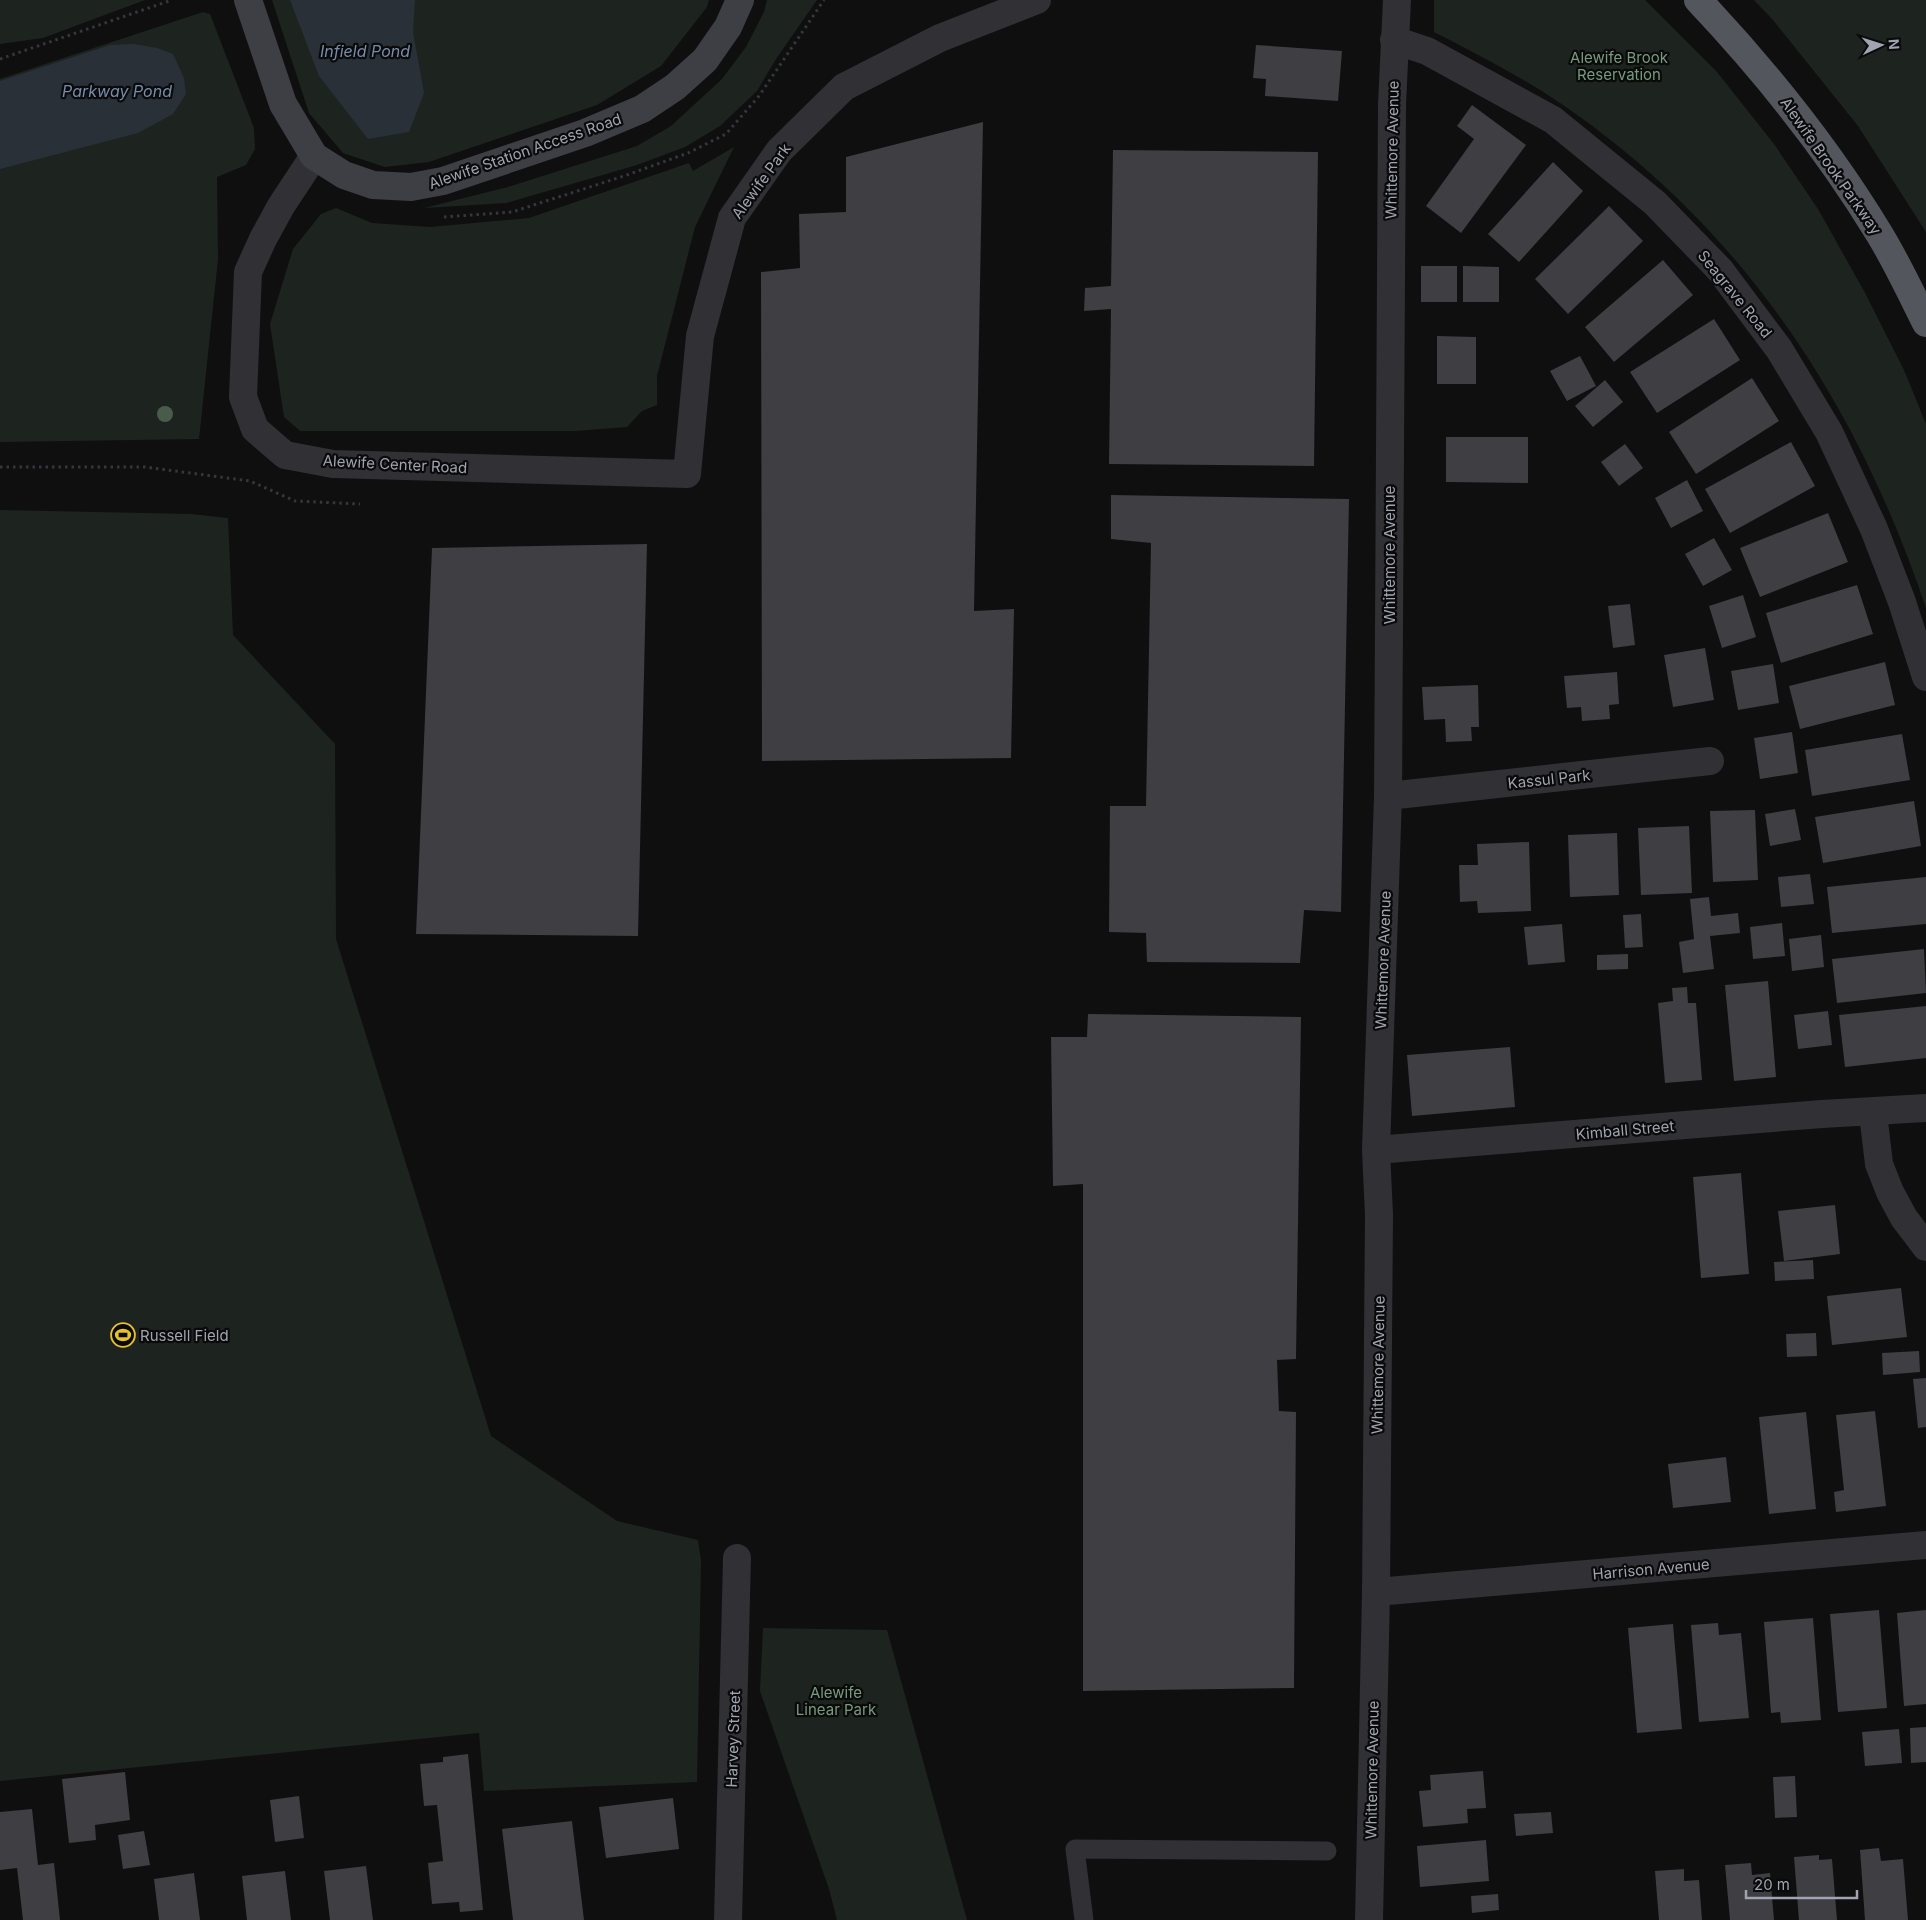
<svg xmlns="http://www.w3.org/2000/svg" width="1926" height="1920" viewBox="0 0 1926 1920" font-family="Inter,sans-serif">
<rect width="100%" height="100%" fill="#0f0f10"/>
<!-- green -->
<path fill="#1d241f" d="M0,0H145L43,38L0,44Z
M272,0H709L707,7L661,66L597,105L429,162L385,167L343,153L309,113Z
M767,0H817L776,59L757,91L720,126L685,147L637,165L506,203L424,208L508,187L637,146L671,126L722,79L746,47L764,12Z
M1434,0H1645L1717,72L1774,144L1818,209L1864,291L1904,370L1926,424V608C1856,400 1741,225 1557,101C1518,75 1475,53 1434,32Z
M1754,0H1926V232L1858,126L1773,20Z
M203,12L210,14L254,128L255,149L246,165L217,177L218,259L199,439L0,442V79Z
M734,147L695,227L657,376V405L642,411L627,427L575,431H300L284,417L270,324L293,249L321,214L336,208L372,223L430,227L529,218L689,163L693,171Z
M0,510L191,514L228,518L233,635L335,744L336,939L491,1436L617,1521L698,1540L701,1561L697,1782L484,1791L479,1733L0,1781Z
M763,1628L887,1630L967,1920H837L829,1889L760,1691Z"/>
<!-- water -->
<path fill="#293038" d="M290,0H415L413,32L424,93L409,132L368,139L319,76Z
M134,44L157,48L173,54L184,78L186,94L173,114L138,133L0,169V81L110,45Z"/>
<!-- building -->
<path fill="#3e3e43" d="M1256,45L1342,51L1338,101L1265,96L1266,79L1253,78Z
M1472,105L1526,145L1461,233L1426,206L1474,139L1457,126Z
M983,122L974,611L1014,609L1011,758L762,761L761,272L800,268L799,214L846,212V157Z
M1113,150L1318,152L1314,466L1109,464L1111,309L1084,311L1085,288L1111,286Z
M1553,162L1583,191L1519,262L1488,234Z
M1609,206L1643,241L1568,314L1535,279Z
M1663,260L1693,295L1614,362L1585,327Z
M1421,266H1457V302H1421Z
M1463,266L1499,267V302H1463Z
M1714,319L1740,360L1657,413L1630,372Z
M1437,336L1476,337V384H1437Z
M1580,356L1596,386L1567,401L1550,371Z
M1752,378L1779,421L1696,474L1669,432Z
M1605,380L1623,402L1593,427L1575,406Z
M1446,437H1528V483L1446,482Z
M1791,442L1815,486L1730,533L1705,489Z
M1625,444L1643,468L1619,486L1601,462Z
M1687,480L1703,511L1671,528L1655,498Z
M1111,495L1349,499L1341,912L1304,910L1300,963L1147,962L1146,933L1109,932L1110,806H1146L1151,543L1111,539Z
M1828,513L1848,562L1760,597L1740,548Z
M1714,538L1732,570L1703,586L1685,554Z
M647,544L638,936L416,934L432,548Z
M1857,585L1873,634L1781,663L1766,613Z
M1743,595L1756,637L1722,648L1709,606Z
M1630,604L1635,645L1613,648L1608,606Z
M1705,648L1714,700L1673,707L1664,655Z
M1885,662L1895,705L1800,729L1789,686Z
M1773,664L1779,703L1738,710L1731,671Z
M1617,672L1619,704L1609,705L1610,719L1582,721L1581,707L1567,708L1564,676Z
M1478,685L1479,727H1471L1472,741L1446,742L1445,719L1424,720L1422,687Z
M1792,732L1798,773L1760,779L1754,738Z
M1902,734L1910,780L1812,796L1805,750Z
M1914,801L1921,846L1823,863L1815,817Z
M1795,809L1801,840L1770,846L1765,814Z
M1755,810L1758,880L1713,882L1710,811Z
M1689,826L1692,893L1641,895L1638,828Z
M1617,833L1619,895L1570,897L1568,835Z
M1529,842L1531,911L1478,913L1477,901L1460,902L1459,865H1478L1477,844Z
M1810,874L1814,904L1781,907L1778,877Z
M1926,877V924L1832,933L1827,887Z
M1709,897L1711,916L1738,913L1740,933L1710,936L1714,969L1683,973L1679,942L1694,939L1690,899Z
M1641,914L1643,947L1625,948L1623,915Z
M1782,923L1785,956L1753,959L1750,927Z
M1562,924L1565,962L1528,965L1524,927Z
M1821,935L1824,967L1792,971L1789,939Z
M1924,949L1926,993L1837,1003L1832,959Z
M1628,954V969L1597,970V955Z
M1768,981L1776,1077L1734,1081L1725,985Z
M1687,987L1688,1003H1696L1702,1080L1665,1083L1658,1003L1673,1001L1672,988Z
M1926,1006V1058L1845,1067L1839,1015Z
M1828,1011L1832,1045L1798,1049L1794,1015Z
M1088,1014L1301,1017L1296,1359L1277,1360L1279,1411L1296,1412L1294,1688L1083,1691V1184L1053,1186L1051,1037H1087Z
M1510,1047L1515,1107L1412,1116L1407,1055Z
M1741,1173L1749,1274L1701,1278L1693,1177Z
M1835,1205L1840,1254L1784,1261L1778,1211Z
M1813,1260L1814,1279L1775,1281L1774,1262Z
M1901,1288L1907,1337L1832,1345L1827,1296Z
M1816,1333L1817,1356L1787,1357L1786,1334Z
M1919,1351L1920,1372L1883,1375L1882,1353Z
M1926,1378V1427L1918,1428L1913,1379Z
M1875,1411L1886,1506L1836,1512L1834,1492L1844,1490L1836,1415Z
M1806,1412L1816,1509L1769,1514L1759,1417Z
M1726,1457L1731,1502L1673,1508L1668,1464Z
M1879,1610L1887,1708L1838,1712L1830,1614Z
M1926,1610V1704L1904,1706L1897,1613Z
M1813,1618L1821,1720L1781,1723L1780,1712L1771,1713L1764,1622Z
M1718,1623L1719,1635L1741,1633L1749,1718L1699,1722L1691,1625Z
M1673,1624L1682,1729L1637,1733L1628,1628Z
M1926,1727V1762L1911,1763L1910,1728Z
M1899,1729L1902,1763L1865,1766L1862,1732Z
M468,1754L483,1910L460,1912L459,1902L432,1904L428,1863L443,1861L437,1805L424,1806L420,1764L443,1762V1757Z
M1483,1771L1486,1808L1467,1809L1468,1823L1423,1827L1419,1791L1431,1790L1430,1775Z
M125,1772L130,1820L95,1825L96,1840L69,1843L62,1779Z
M1795,1776L1797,1817L1775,1818L1773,1777Z
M299,1796L304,1838L275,1842L270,1800Z
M673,1798L679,1849L606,1858L599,1807Z
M32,1809L38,1865L54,1863L60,1920H23L17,1868L0,1870V1812Z
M1551,1812L1553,1833L1516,1836L1514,1814Z
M572,1821L584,1920H513L502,1829Z
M144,1831L150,1865L123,1869L118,1835Z
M1486,1840L1489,1881L1420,1887L1417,1846Z
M1879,1848L1881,1861L1903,1859L1908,1920H1865L1860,1850Z
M1819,1855V1860L1832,1859L1837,1920H1799L1794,1857Z
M1751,1863L1752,1875L1770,1873L1774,1920H1730L1725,1865Z
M366,1866L373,1920H330L324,1871Z
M1684,1869V1881L1699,1880L1702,1920H1659L1655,1871Z
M285,1871L291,1920H247L242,1876Z
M194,1873L200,1920H159L154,1879Z
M1498,1894L1499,1910L1472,1913L1471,1896Z"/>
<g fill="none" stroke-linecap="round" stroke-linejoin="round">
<!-- path -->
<path stroke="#36373c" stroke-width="3" stroke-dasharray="2.5 4" stroke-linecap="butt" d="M0,59L172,0
M444,217L512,212L624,176L688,153L726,134L759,96L824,0
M0,467H145L250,481L295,501L360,504"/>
<!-- service -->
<path stroke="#303035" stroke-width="19" d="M1084,1920L1075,1849L1327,1851"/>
<!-- minor -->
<path stroke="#303035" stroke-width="28" d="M1394,40L1427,51L1553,120L1655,203L1720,270L1779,349L1829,432L1874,529L1902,602L1926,677
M314,156L281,206L263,239L248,272L243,397L255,429L285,455L333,464L687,474L700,336L732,218L779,151L844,87L940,38L1037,0
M1388,796L1710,761
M1873,1113L1879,1164L1890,1192L1904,1218L1926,1247
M1376,1150L1822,1114L1926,1108
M1376,1592L1926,1545
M728,1920L737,1558
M1369,1920L1376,1592L1379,1215L1376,1150L1388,796L1392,104L1397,0"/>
<!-- secondary -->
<path stroke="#3e3f45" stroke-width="28" d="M248,0L283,104L314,156L344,175L373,185L411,187L443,181L585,133L642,109L675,87L705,60L728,27L740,0"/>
<!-- trunk -->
<path stroke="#54565d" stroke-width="28" d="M1698,0C1766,72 1828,149 1880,235C1897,263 1911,293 1926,323"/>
</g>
<!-- trees -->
<circle fill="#495c4c" cx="165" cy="414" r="8"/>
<!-- icons -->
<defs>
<g id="stadium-ring" transform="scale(1.25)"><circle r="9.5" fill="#0a0a0b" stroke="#e8c12f" stroke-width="1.5"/><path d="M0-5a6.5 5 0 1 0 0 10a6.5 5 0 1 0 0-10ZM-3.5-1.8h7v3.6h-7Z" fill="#e8c12f"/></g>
</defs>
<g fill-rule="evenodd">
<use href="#stadium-ring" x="123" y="1335"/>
</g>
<g text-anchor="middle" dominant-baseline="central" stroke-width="4.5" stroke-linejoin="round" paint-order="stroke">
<!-- park labels -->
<g font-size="15" fill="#789b7e" stroke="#0a0a0b">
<text x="1619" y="57">Alewife Brook<tspan x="1619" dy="17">Reservation</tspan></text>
<text x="836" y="1692">Alewife<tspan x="836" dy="17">Linear Park</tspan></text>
</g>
<!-- street labels -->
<g font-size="15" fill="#a0a3b0" stroke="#0a0a0b">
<text transform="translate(1392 150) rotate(-89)">Whittemore Avenue</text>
<text transform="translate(525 151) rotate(-19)">Alewife Station Access Road</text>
<text transform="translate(1831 166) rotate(55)">Alewife Brook Parkway</text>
<text transform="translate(761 181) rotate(-54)">Alewife Park</text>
<text transform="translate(1735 294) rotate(51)">Seagrave Road</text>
<text transform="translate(395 464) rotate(3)">Alewife Center Road</text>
<text transform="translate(1389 555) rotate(-90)">Whittemore Avenue</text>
<text transform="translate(1549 779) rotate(-6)">Kassul Park</text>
<text transform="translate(1383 960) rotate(-88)">Whittemore Avenue</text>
<text transform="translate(1625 1130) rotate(-5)">Kimball Street</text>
<text transform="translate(1378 1365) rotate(-89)">Whittemore Avenue</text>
<text transform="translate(1651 1569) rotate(-5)">Harrison Avenue</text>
<text transform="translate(733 1739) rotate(-88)">Harvey Street</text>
<text transform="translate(1372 1770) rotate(-89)">Whittemore Avenue</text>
</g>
<!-- poi labels -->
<g font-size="15" fill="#a0a3b0" stroke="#0a0a0b" text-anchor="start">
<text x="140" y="1335">Russell Field</text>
</g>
<!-- water labels -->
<g font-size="16" font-style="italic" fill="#788dab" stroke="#0a0a0b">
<text x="365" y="51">Infield Pond</text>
<text x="117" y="91">Parkway Pond</text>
</g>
</g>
<!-- north arrow -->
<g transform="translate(1881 45) rotate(86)" stroke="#0a0a0b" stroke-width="4" paint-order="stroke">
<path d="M0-4L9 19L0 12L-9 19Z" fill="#a0a3b0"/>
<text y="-8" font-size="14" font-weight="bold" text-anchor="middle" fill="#a0a3b0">N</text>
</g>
<!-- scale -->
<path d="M1746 1890v8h111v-8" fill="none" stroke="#a0a3b0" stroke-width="2.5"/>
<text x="1754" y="1890" font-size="15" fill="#a0a3b0" stroke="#0a0a0b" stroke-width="4" paint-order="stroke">20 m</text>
</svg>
